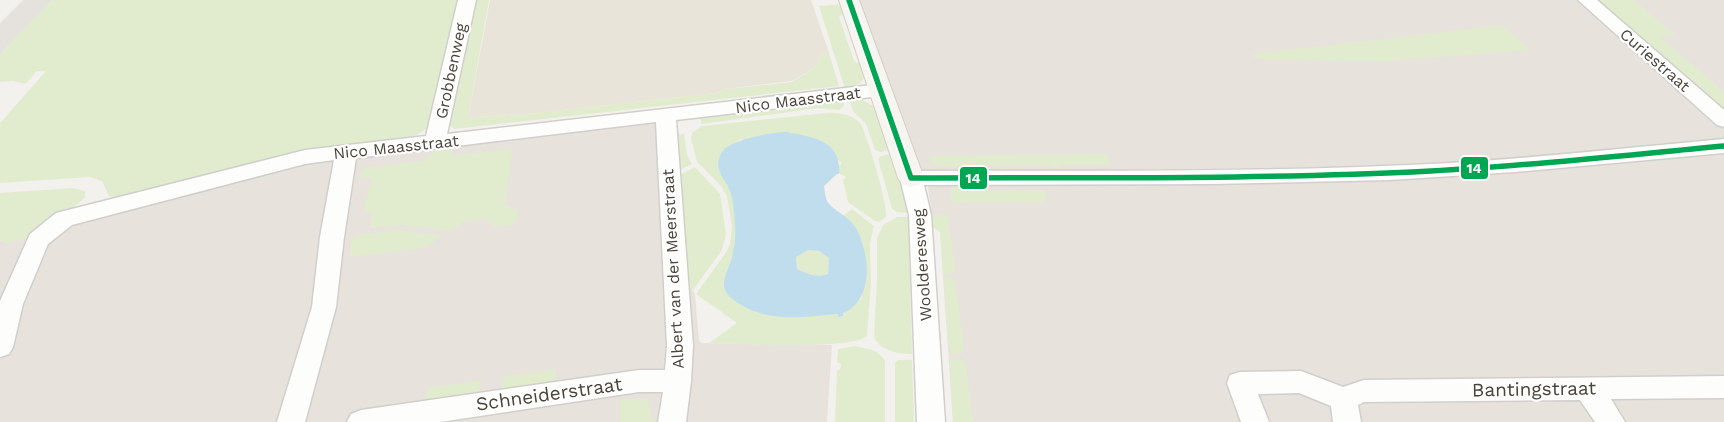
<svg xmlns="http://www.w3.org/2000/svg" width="1724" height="422" viewBox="0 0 1724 422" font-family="'Work Sans',sans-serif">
<rect width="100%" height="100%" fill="#f3f1ed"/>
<!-- residential -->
<path fill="#e7e3dc" d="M860,0H1724V422H953L940,232L933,227L927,180L916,159L891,95Z
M672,109L688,290H693L695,296L699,341L702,343L832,345L827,422H0V241L31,234L45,220L313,150Z"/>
<!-- education -->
<path fill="#e9e4d9" d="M490,0H811L829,53L820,54L816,67L792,81L725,89L715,93L507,116V114L468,118Z"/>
<!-- green -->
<path fill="#e1eccf" d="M52,0H460L429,127L413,137L312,150L271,158L119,198L109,196L102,181L90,177L0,183V123L46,71H37L25,84L13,81L0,82V54Z
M474,0H489L468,118L507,114V116L715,93L725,89L792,82L816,67L820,54L829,53L839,86L454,129L448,123Z
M1599,0H1634L1676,36H1659L1724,92V112Z
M841,4L844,14L839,17L854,61L862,65L865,77L859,84L845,89L819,6Z
M1502,25L1530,50L1389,61L1263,60L1253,57L1254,54Z
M849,99L863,100L875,107L891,150L880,152L875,150L866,124L853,111Z
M843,100L844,106L839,110L819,108L701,124L700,117Z
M827,113C838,112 852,114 860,123C866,130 889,208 886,217L879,222L875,221L848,202L843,180L846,177L838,173L837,165H841V162L743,141L742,139L739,140L732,187L739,217L838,312L839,317L845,316L844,312L861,299L864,287L844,215L852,209L874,226L870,244L871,284L867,336C855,350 735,344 709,343L737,323L696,294L727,251L730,244L732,227L727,196L721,186L697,162L691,138L692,133L702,126Z
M684,134L687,155L692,164L678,171L675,135Z
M452,149L451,156L512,149L505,205L513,210L518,209L516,222L512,225L494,227L486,219L462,222L452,231L401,225L370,228L372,214L364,209L372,179L368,177L359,179L363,168L424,161L435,151Z
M892,154L906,195L908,213L897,212L892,209L878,159L881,156Z
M1107,154L1110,165H1062L1057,169L1047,165L941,166L930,161L929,158L932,156Z
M695,167L720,194L726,234L722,250L693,290H688L678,176Z
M962,186H975L982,190H1042L1045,192L1047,200L1044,202L955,203L951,201L950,188Z
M73,188L85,191V197C70,216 43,215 30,237L4,244L5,240L0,241V193Z
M935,215H948L955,271L951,274H943L940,232L933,227V217Z
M897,217H908L912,354C898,354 880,351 874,337L877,278V238L883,225Z
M398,230L443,236L423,248L350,257L352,238L358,235Z
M808,250L819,251L829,258L828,274C816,278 808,274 797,269L795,257Z
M944,278H952L955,281L964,349L961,354H953L948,344Z
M855,346C866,349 877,348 885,361V422H835L837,370H840L841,364L837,362L838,349Z
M953,359L965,361L973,422H953L950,369V362Z
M898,360H912L914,422H895V363Z
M556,369L555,383L502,392L503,377Z
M481,380L479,395L425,405L428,388Z
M631,399L648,400L651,419L661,420L660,422H620V400Z"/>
<!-- parking -->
<path fill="#e5e2de" d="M23,0H52L0,54V23Z"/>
<!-- water -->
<path fill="#c0ddee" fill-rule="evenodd" d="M786,132C812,137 842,140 839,174H837L824,186C825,191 825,197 827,201C833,211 850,216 857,230C870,255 874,301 843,313L844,316L838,317V314C803,317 769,323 738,303C732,299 725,294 724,286C723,277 730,266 732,257C736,241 736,228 734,212C733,206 733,199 731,193C726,179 711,169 722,152C729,140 772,132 786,132ZM808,250L819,251L829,258L828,274C816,278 808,274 797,269L796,257Z"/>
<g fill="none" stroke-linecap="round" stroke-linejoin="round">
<!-- street casing -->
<g stroke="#d1cfcb" stroke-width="3">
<path id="street" d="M458,0H476L447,134L880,84L887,86L890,90L887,94L880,96L676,120L693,346L691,381L686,422H658L663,392H639L440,422H347L351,414L361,410L639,370H665L667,346L656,122L356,158L344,237L336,307L305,422H277L312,307L320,237L334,160L305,164L72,225L48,244L23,304L13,347L9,354L0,357V301L30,234L56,213L305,150L426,136Z
M1578,0H1597L1724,110V127L1717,125Z
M1724,139V153L1515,172L1390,180L1211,184L924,185L931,215L945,422H917L909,215L900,178L903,173L911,171C1084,170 1257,173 1430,164C1529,159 1626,148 1724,139Z
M1301,371L1343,387L1364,380L1724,376V398L1611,399L1625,422H1595L1580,400L1364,402L1358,405L1361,422H1333L1331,406L1299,393L1258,394L1269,422H1241L1227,383L1230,375L1240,372Z"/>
</g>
<!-- secondary casing -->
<g stroke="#d2cec4" stroke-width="2">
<path id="secondary" d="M839,0H859L924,178L920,184L911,187L902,184L898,178Z"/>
</g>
<!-- street -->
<use href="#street" fill="#fdfdfc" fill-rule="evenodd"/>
<!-- secondary -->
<use href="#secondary" fill="#f7f5f0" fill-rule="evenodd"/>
<!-- bus-1 casing -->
<g stroke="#fff" stroke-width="9">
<path id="bus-1" d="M849,0L911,178C1084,177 1257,180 1431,171C1529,166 1626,155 1724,146"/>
</g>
<!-- bus-1 -->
<use href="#bus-1" stroke="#00a651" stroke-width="5.5"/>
</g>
<g text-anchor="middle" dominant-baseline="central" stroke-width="4.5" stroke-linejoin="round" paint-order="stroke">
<!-- street labels -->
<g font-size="16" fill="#4a4339" stroke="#fff">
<text transform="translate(1655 60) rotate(41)">Curiestraat</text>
<text transform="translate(451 71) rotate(-78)">Grobbenweg</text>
<text transform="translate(798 100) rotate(-7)">Nico Maasstraat</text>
<text transform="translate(396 147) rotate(-6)">Nico Maasstraat</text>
<text transform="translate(922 265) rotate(-94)">Woolderesweg</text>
<text transform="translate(673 269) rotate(-93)">Albert van der Meerstraat</text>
</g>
<!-- near-street labels -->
<g font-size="19" fill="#4a4339" stroke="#fff">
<text transform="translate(1534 389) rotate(-1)">Bantingstraat</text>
<text transform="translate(549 394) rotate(-8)">Schneiderstraat</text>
</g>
</g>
<g stroke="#fff" stroke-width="2">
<rect x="1460" y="156" width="29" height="24" rx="5" fill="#00a651"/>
<rect x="959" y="166" width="29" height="24" rx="5" fill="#00a651"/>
</g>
<g font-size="14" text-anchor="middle" font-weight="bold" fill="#fff">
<text x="1474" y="173">14</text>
<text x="973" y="183">14</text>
</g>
</svg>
